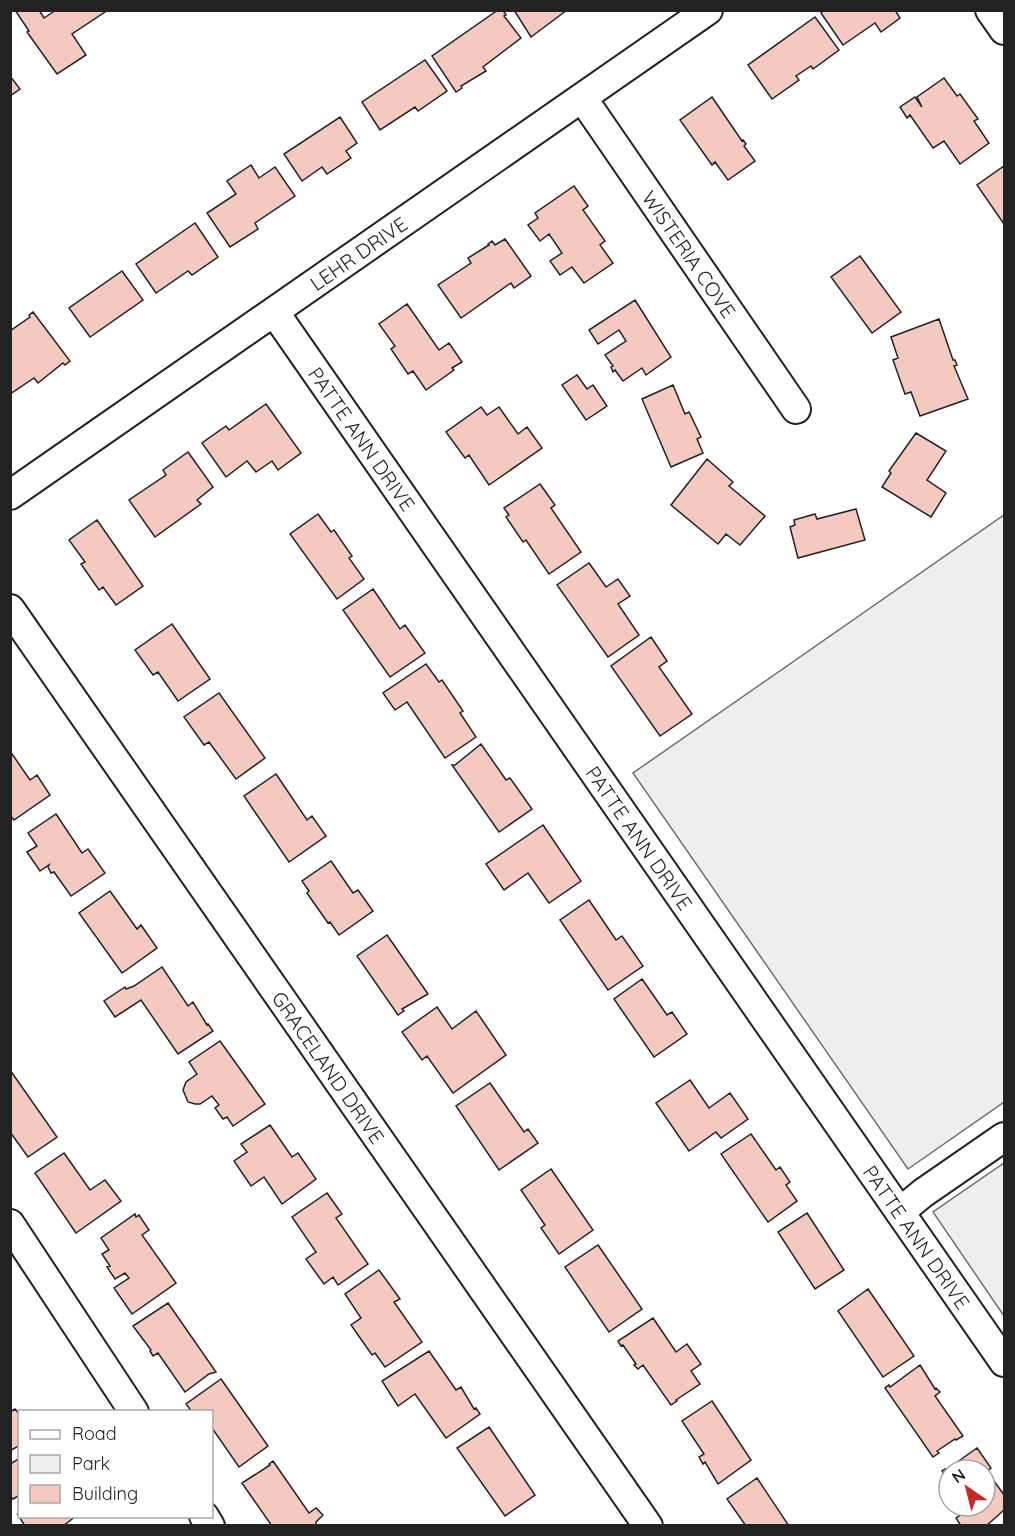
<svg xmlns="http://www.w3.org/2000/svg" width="1015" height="1536" viewBox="0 0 1015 1536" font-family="Quicksand,sans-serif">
<rect width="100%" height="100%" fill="#fff"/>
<!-- green -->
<path fill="#eee" stroke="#6f6f6f" stroke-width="1.5" d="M1004,515V1102L908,1169L633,773Z
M1004,1163V1316L933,1212Z"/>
<!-- building -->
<path fill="#f3c9c0" stroke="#222" stroke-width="1.5" d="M15,10H39L44,18L56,10H108L72,34L86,55L57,74L27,32L29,31Z
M498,10H503L506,15L504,16L521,38L483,67L486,71L461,86L462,88L456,92L432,56Z
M514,10H567L531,37Z
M824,10H895L900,18L881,32L875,23L843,45L821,13Z
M815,17L839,50L813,69L811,66L796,76L799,80L772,99L748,65Z
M425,60L447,91L418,111L415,107L380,130L362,102Z
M10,76L20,89L10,96Z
M944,78L957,96L960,94L978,119L974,121L989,143L960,164L944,141L933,148L910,115L907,118L900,107L915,97L922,107L917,97Z
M712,97L742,141L743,140L746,144L744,146L755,161L728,180L715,162L712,165L680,120Z
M340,117L357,143L346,151L351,158L327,174L322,167L302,181L284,154Z
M251,165L259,178L275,167L295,196L255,223L258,229L230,247L207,213L236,194L227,181Z
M1004,166V227V224L977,185Z
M574,186L588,206L583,210L605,241L600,245L613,263L584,283L572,267L560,275L550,261L562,253L549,234L540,241L528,225L538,218L535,213Z
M195,223L218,257L192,275L188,271L156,293L136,264Z
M505,239L531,276L514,288L511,283L461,318L438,285L471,263L468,258L489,245L488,244L492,241L495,245Z
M860,256L901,312L872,333L831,277Z
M122,271L143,300L90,337L69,308Z
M635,300L671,357L646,375L642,368L623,381L615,370L613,372L611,367L613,366L605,355L626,341L619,330L598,344L589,330Z
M407,304L439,350L449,343L462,362L452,368L454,370L426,390L413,371L408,374L391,349L395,346L379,324Z
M33,312L70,361L65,365L63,363L38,383L34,378L10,394V331L30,317L29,315Z
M939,319L953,360H955L957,365L954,366L968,399L920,416L911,392L905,394L893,360L898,358L891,337Z
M577,375L587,389L593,385L607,406L586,420L562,385Z
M673,385L685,414L689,412L701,437L697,439L703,453L671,467L642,399Z
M266,404L301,453L278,470L272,461L256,472L247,461L226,477L202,443L226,426L229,430Z
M481,407L487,415L499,407L518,434L527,427L542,448L489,485L469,455L465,458L446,432Z
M916,433L946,451L927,480L946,493L931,517L882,487L891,473L889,471Z
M188,452L213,487L197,500L201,504L155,537L129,500L166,475L163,470Z
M707,459L733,482L729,486L765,516L740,545L726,534L718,544L671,505Z
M540,484L555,505L551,508L581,552L549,574L526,540L523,542L506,517L509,515L504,508Z
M856,509L865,540L798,558L790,527L795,525L794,520L815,514L817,519Z
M318,514L331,532L334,530L352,556L349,558L364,579L337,599L290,534Z
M97,520L143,586L116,605L103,587L99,590L81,564L85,562L69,540Z
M589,563L606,587L618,579L630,596L618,604L639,635L608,657L557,585Z
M373,589L400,629L405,625L425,653L390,677L343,610Z
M172,624L210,679L178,701L158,672L153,675L135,650Z
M651,637L667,661L659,667L692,714L660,736L611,666Z
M426,664L439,682L442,680L463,711L460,713L476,737L445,758L407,702L395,710L383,693Z
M219,693L265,758L236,779L209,742L204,745L184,717Z
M481,744L506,780L510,778L532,809L499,832L452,765H455Z
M10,751L30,780L37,775L50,795L14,820L10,815Z
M276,774L307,820L312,816L326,836L289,862L244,796Z
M56,814L82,853L88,849L105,873L71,896L54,872L51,873L48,867L49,865L40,871L27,852L37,846L28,833Z
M543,825L581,881L549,903L528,873L504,890L486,864Z
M331,861L353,893L358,890L373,911L339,935L330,922L328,923L307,893L309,891L302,881Z
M110,891L137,929L141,925L157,948L122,973L79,913Z
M589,900L616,940L622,936L643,966L608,990L560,920Z
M387,935L428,994L402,1009L404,1011L398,1015L357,956Z
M162,967L188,1006L193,1002L207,1025L208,1024L213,1031L178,1054L141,1000L115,1017L104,1001L125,987L126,989L134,986Z
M642,979L667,1015L672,1012L687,1034L654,1057L614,999Z
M437,1007L452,1029L476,1011L506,1055L453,1093L427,1056L422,1060L402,1032Z
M220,1041L265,1104L233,1126L227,1117L223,1119L215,1108L219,1105L212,1096L200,1104H195L188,1102L183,1090L186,1082L197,1074L189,1062Z
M10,1070L57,1137L28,1157L10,1132Z
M690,1080L709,1108L730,1093L748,1119L721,1138L716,1132L689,1151L656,1103Z
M490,1083L524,1132L528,1129L538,1143L499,1170L456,1106Z
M270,1125L292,1157L298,1153L316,1179L282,1204L264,1177L251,1186L234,1161L247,1152L241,1144Z
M751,1134L776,1170L780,1167L790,1182L786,1185L797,1201L768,1222L721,1154Z
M64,1153L90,1190L105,1180L121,1201L76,1233L35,1173Z
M551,1169L593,1230L559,1254L541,1228L545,1225L521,1190Z
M327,1193L342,1214L336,1218L368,1264L338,1285L333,1277L324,1284L306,1259L316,1252L292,1217Z
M807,1213L844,1270L815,1289L778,1232Z
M135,1214L136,1217L139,1215L149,1230L142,1235L176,1283L132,1314L114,1288L129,1278L125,1273L115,1279L107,1267L110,1266L102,1254L109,1250L101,1238Z
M598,1245L642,1309L609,1332L565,1267Z
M379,1270L400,1299L394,1302L422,1342L385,1367L375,1353L372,1355L351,1325L361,1318L345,1294Z
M868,1289L914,1356L883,1377L838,1311Z
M168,1303L216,1372L209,1374L185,1392L158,1353L153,1356L150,1351L151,1350L133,1326Z
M653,1318L676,1352L687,1344L701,1364L691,1371L700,1384L676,1400L677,1401L671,1405L643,1365L638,1369L634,1365L636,1364L623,1345L621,1346L618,1341Z
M429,1351L456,1390L461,1387L474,1409L476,1408L480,1414L446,1438L415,1394L398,1406L382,1381Z
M920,1365L935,1389L936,1388L940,1392L935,1396L963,1436L956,1440L955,1439L937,1451L939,1453L933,1457L885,1388L889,1385L890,1387Z
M221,1379L268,1446L239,1467L212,1428V1412H192L186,1404Z
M712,1401L751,1460L718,1484L705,1462L703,1464L699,1457L704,1454L682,1421Z
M15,1409L20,1415V1445L10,1451V1412Z
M489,1427L535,1495L505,1516L457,1448Z
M977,1448L991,1468L987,1471L1004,1495V1510L986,1526H961L956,1518L968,1510L966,1506H985V1470H949V1481L942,1471L945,1469L946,1470Z
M20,1458V1495L13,1499L10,1496V1464Z
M273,1461L309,1513L316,1508L323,1515L316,1522V1526H272L242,1483L270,1465L269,1464Z
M757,1478L789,1526H746L727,1499Z
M18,1515L20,1516H76L63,1526H25Z"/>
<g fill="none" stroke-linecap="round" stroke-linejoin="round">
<!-- minor casing -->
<g stroke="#222" stroke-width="32">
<g id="minor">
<path d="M990,10L1004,30"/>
<path id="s1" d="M583,99L796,409"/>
<path id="s2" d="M275,313L1004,1362"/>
<path id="s3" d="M10,495L708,10"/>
<path id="s4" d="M10,609L648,1526"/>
<path d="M900,1212L923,1193L1004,1137"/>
<path d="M10,1224L134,1412"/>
<path d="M204,1516L210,1526"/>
</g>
</g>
<!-- minor -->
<use href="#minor" stroke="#fff" stroke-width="28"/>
</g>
<g text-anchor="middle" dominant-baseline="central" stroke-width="4.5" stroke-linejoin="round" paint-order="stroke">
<!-- street labels -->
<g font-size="20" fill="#222" stroke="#fff">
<text stroke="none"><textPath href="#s3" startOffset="424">LEHR DRIVE</textPath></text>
<text stroke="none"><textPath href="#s1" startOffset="188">WISTERIA COVE</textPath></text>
<text stroke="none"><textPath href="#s2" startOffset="153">PATTE ANN DRIVE</textPath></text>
<text stroke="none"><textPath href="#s2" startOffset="639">PATTE ANN DRIVE</textPath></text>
<text stroke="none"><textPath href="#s4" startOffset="558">GRACELAND DRIVE</textPath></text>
<text stroke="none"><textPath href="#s2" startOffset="1125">PATTE ANN DRIVE</textPath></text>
</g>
</g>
<!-- border -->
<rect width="1015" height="1536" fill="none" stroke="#222222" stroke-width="24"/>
<!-- legend -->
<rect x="18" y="1410" width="195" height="108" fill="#ffffff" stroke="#a7a7a7" stroke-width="1.5"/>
<rect x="30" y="1430" width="30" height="9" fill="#ffffff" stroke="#a7a7a7" stroke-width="1.5"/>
<text x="72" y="1440" font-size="18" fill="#222222">Road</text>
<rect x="30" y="1455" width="30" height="18" fill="#eeeeee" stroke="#a7a7a7" stroke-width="1.5"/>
<text x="72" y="1470" font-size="18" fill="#222222">Park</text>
<rect x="30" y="1485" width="30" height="18" fill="#f3c9c0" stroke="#a7a7a7" stroke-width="1.5"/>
<text x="72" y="1500" font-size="18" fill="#222222">Building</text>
<!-- north arrow -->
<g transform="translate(967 1488) rotate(325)"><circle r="28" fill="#ffffff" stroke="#a7a7a7" stroke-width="1.5"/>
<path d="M0-4.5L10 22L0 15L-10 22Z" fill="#c62828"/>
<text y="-9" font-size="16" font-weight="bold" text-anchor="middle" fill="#222222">N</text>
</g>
</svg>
